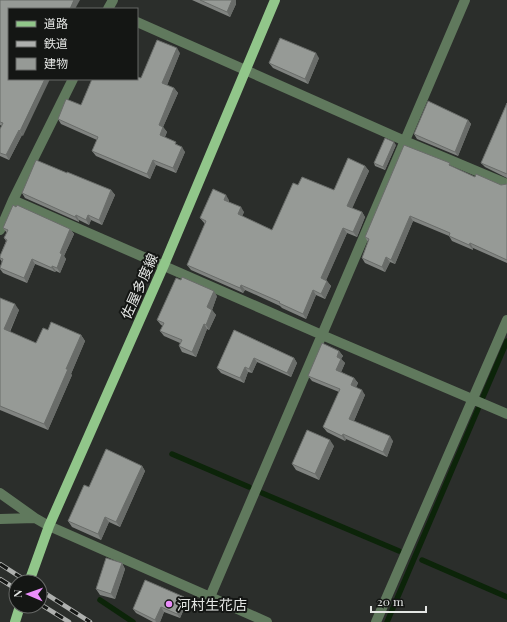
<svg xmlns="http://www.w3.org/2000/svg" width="507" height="622" viewBox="0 0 507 622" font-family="'Playfair Display','Noto Sans JP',serif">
<rect width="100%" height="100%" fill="#2b2e2b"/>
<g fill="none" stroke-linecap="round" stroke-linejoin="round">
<!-- stream -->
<path stroke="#0c2409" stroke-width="5.5" d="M483,397L507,341
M172,454L249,487
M262,493L399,551
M422,560L507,597
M100,600L133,622
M387,622L478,409"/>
<!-- minor -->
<path stroke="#60795d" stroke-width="10" d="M108,9L113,0
M137,22L405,141L507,184
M13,200L322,335L507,414
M0,230L13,200L73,79
M0,493L35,518
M0,519L35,518L49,526L267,622
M210,597L465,0
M376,622L507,320"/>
<!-- major -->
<path stroke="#91c68a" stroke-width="10" d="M29,582L49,526L164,265L275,0
M15,622L20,606"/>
<!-- rail casing -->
<g stroke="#aeb0ae" stroke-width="4.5">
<path id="rail" d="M0,564L28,582
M0,579L16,589
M40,590L90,622
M40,604L69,622"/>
</g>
<!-- rail -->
<use href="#rail" stroke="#141614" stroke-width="3" stroke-dasharray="9" stroke-linecap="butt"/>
</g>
<!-- wall -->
<path fill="#818481" d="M0,0L9,9L23,136L22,135L9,160L0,156V129L2,126L0,125Z
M192,0H236V4L230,17Z
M180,53L167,85L174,88L178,93L163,127L167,132L165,137L178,145L185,152L176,173L156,165L150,179L96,156L92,151L97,140L61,124L58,119L81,105L141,78Z
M319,58L308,84L273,68L269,63Z
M507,103V178L485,167L481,163Z
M468,120L471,124L458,156L417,139L414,134Z
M396,145L385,170L375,166L374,163Z
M365,166L369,171L352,208L362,212L365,217L357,237L347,233L326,280L331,286L325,299L316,295L306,319L282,308L280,306L245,290L243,293L191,270L187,265L205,224L200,218L229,200V202L244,212L242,216L272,230L298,185L334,190Z
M451,166L475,177L501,185L507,184V263L473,248V250L452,241L449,236L413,221L395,264L390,262L385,272L365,263L362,258L368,242L365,237Z
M67,173L111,190L115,195L102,225L91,220L89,225L79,220V222L25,198L22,193Z
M3,228L70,229L74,234L64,256L66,259L60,273L56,271L55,272L35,264L27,283L3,273L0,269V267L2,262L0,259V256L6,241L4,238L7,233Z
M217,296L212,310L216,315L209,330L207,329L196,357L182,352L179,346L180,343L164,336L160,331L163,326L161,325L157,320Z
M0,298L19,310L10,332L36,343L48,330L81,335L85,341L71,374L72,375L48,430L0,410Z
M234,330L294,358L297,363L291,377L257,362L252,373L248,372L244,383L221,373L217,368Z
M339,351L343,356L341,359L345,363L341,372L354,378L358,383L356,387L365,395L354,421L393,441L387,457L346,439L345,441L327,432L323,427L339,392L312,381L308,376Z
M334,446L319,480L296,470L292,464Z
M142,466L145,471L120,527L109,522L101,540L72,527L68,521L89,487Z
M122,563L125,569L115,599L100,595L96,589Z
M187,602L180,618L164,612L160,622H153L136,613L133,609Z"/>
<!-- shaded-wall -->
<path fill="#696c69" d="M74,0H80L75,9H70Z
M232,0H236V4L230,17L227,12Z
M177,48L180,53L166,88L162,83Z
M316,53L319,58L308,84L305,79Z
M45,79H50L23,136L20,131Z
M174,88L178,93L163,127L167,132L163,140L160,135L159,125Z
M468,120L471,124L458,156L455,152Z
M19,130L22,135L9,160L6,155Z
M394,142L396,145L385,170L383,167Z
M182,147L185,152L176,173L173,168Z
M153,160L156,165L150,179L147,174Z
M365,166L369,171L351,211L347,206Z
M111,190L115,195L102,225L99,220Z
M226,195L229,200L227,205L224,200Z
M241,207L244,212L241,219L238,214Z
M362,212L365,217L357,237L353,232Z
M76,215L79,220V222L75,217Z
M88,215L91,220L89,225L86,220Z
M410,216L413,221L395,264L391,260Z
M343,228L347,233L325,283L321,278Z
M70,229L74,234L64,256L66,259L60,273L57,268L60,253Z
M470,243L473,248V250L469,245Z
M386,257L390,262L385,272L382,267Z
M32,259L35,264L27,283L24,278Z
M52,266L56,271L55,272L52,268Z
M327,281L331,286L325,299L321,294Z
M241,285L245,290L243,293L240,288Z
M313,290L316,295L306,319L303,314Z
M214,291L217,296L211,313L207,307Z
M15,304L19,310L8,335L4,329Z
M212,310L216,315L209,330L206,325Z
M204,324L207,329L196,357L192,352Z
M81,335L85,341L71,374L72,375L48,430L44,424L66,369Z
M339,351L343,356L341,359L345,363L340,375L336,370L337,357Z
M254,358L257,362L252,373L249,369Z
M294,358L297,363L291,377L287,373Z
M245,367L248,372L244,383L240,378Z
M354,378L358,383L355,390L351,385Z
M362,390L365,395L353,423L349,419Z
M343,434L346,439L345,441L342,436Z
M390,436L393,441L387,457L383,452Z
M330,440L334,446L319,480L315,474Z
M142,466L145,471L120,527L116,522Z
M105,517L109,522L101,540L98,534Z
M122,563L125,569L115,599L111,594Z
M184,597L187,602L180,618L177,614Z
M161,607L164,612L160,622H156L155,620Z"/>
<!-- building -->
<path fill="#969a96" stroke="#696c69" d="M0,0H74L70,9H9V79H45L20,131L19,130L6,155L0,153V129L3,123L0,122Z
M200,0H232L227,12Z
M280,38L316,53L305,79L269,63Z
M157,40L177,48L162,83L174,88L159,125L163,127L160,135L176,142L175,144L182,147L173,168L153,160L147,174L92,151L98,137L58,119L66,99L81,105L92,79H137V77L141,78Z
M428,101L468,120L455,152L414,134Z
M507,103V174L481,163Z
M385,138L394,142L383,167L374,163Z
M404,145L450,163L449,165L475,177L476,174L501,185L507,184V260L470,243L469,245L449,236L450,233L410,216L391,260L386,257L382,267L362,258L369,239L365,237Z
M348,158L365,166L347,206L362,212L353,232L343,228L321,278L327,281L321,294L313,290L303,314L279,303L280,302L241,285L240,288L187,265L206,221L200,218L213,189L226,195L224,200L241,207L238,214L272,230L293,183L298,185L302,177L334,190Z
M36,160L67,173V172L111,190L99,220L88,215L86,220L76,215L75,217L22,193Z
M13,205L16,207L17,205L70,229L60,253L62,254L57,268L52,266V268L32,259L24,278L0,268L3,259L0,258V256L7,240L4,238L8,230L3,228Z
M182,277L214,291L207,307L212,310L206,325L204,324L192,352L179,346L182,340L160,331L164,323L157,320L176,278L181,280Z
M0,298L15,304L4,329L36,343L43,328L48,330L51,322L81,335L66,369H68L44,424L0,406Z
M234,330L294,358L287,373L254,358L249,369L245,367L240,378L217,368Z
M322,343L339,351L337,357L341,359L336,370L354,378L351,385L362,390L349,419L390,436L383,452L343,434L342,436L323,427L340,389L308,376Z
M307,430L330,440L315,474L292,464Z
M106,449L142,466L116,522L105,517L98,534L68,521L84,485L89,487Z
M106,558L122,563L111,594L96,589Z
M145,580L184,597L177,614L161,607L155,620L133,609Z"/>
<!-- markers -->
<circle fill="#eb8dfb" stroke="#141614" stroke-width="1.5" cx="169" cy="604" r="4"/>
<g text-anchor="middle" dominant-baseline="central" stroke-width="4" stroke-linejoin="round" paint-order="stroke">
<!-- street labels -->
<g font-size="14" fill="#e4e6e4" stroke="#141614">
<text transform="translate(139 286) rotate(-66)">佐屋多度線</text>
</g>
<!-- poi labels -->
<g font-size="14" fill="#e4e6e4" stroke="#141614" text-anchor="start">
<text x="177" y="604">河村生花店</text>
</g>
</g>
<!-- legend -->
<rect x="8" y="8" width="130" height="72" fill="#141614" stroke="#676967"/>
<rect x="16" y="21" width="20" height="6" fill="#91c68a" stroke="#676967"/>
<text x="44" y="28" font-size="12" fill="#e4e6e4">道路</text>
<rect x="16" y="41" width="20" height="6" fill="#aeb0ae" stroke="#676967"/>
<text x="44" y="48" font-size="12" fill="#e4e6e4">鉄道</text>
<rect x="16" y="58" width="20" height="12" fill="#969a96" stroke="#676967"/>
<text x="44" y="68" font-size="12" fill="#e4e6e4">建物</text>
<!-- north arrow -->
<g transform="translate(28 594) rotate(272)"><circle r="19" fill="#141614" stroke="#676967"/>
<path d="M0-3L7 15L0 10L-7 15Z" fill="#eb8dfb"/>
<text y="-6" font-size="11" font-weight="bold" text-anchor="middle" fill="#e4e6e4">N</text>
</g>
<!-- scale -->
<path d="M371 606v6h55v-6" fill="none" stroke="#e4e6e4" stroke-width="2"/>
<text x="377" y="606" font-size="12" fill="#e4e6e4" stroke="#141614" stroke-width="3" paint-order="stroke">20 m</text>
</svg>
